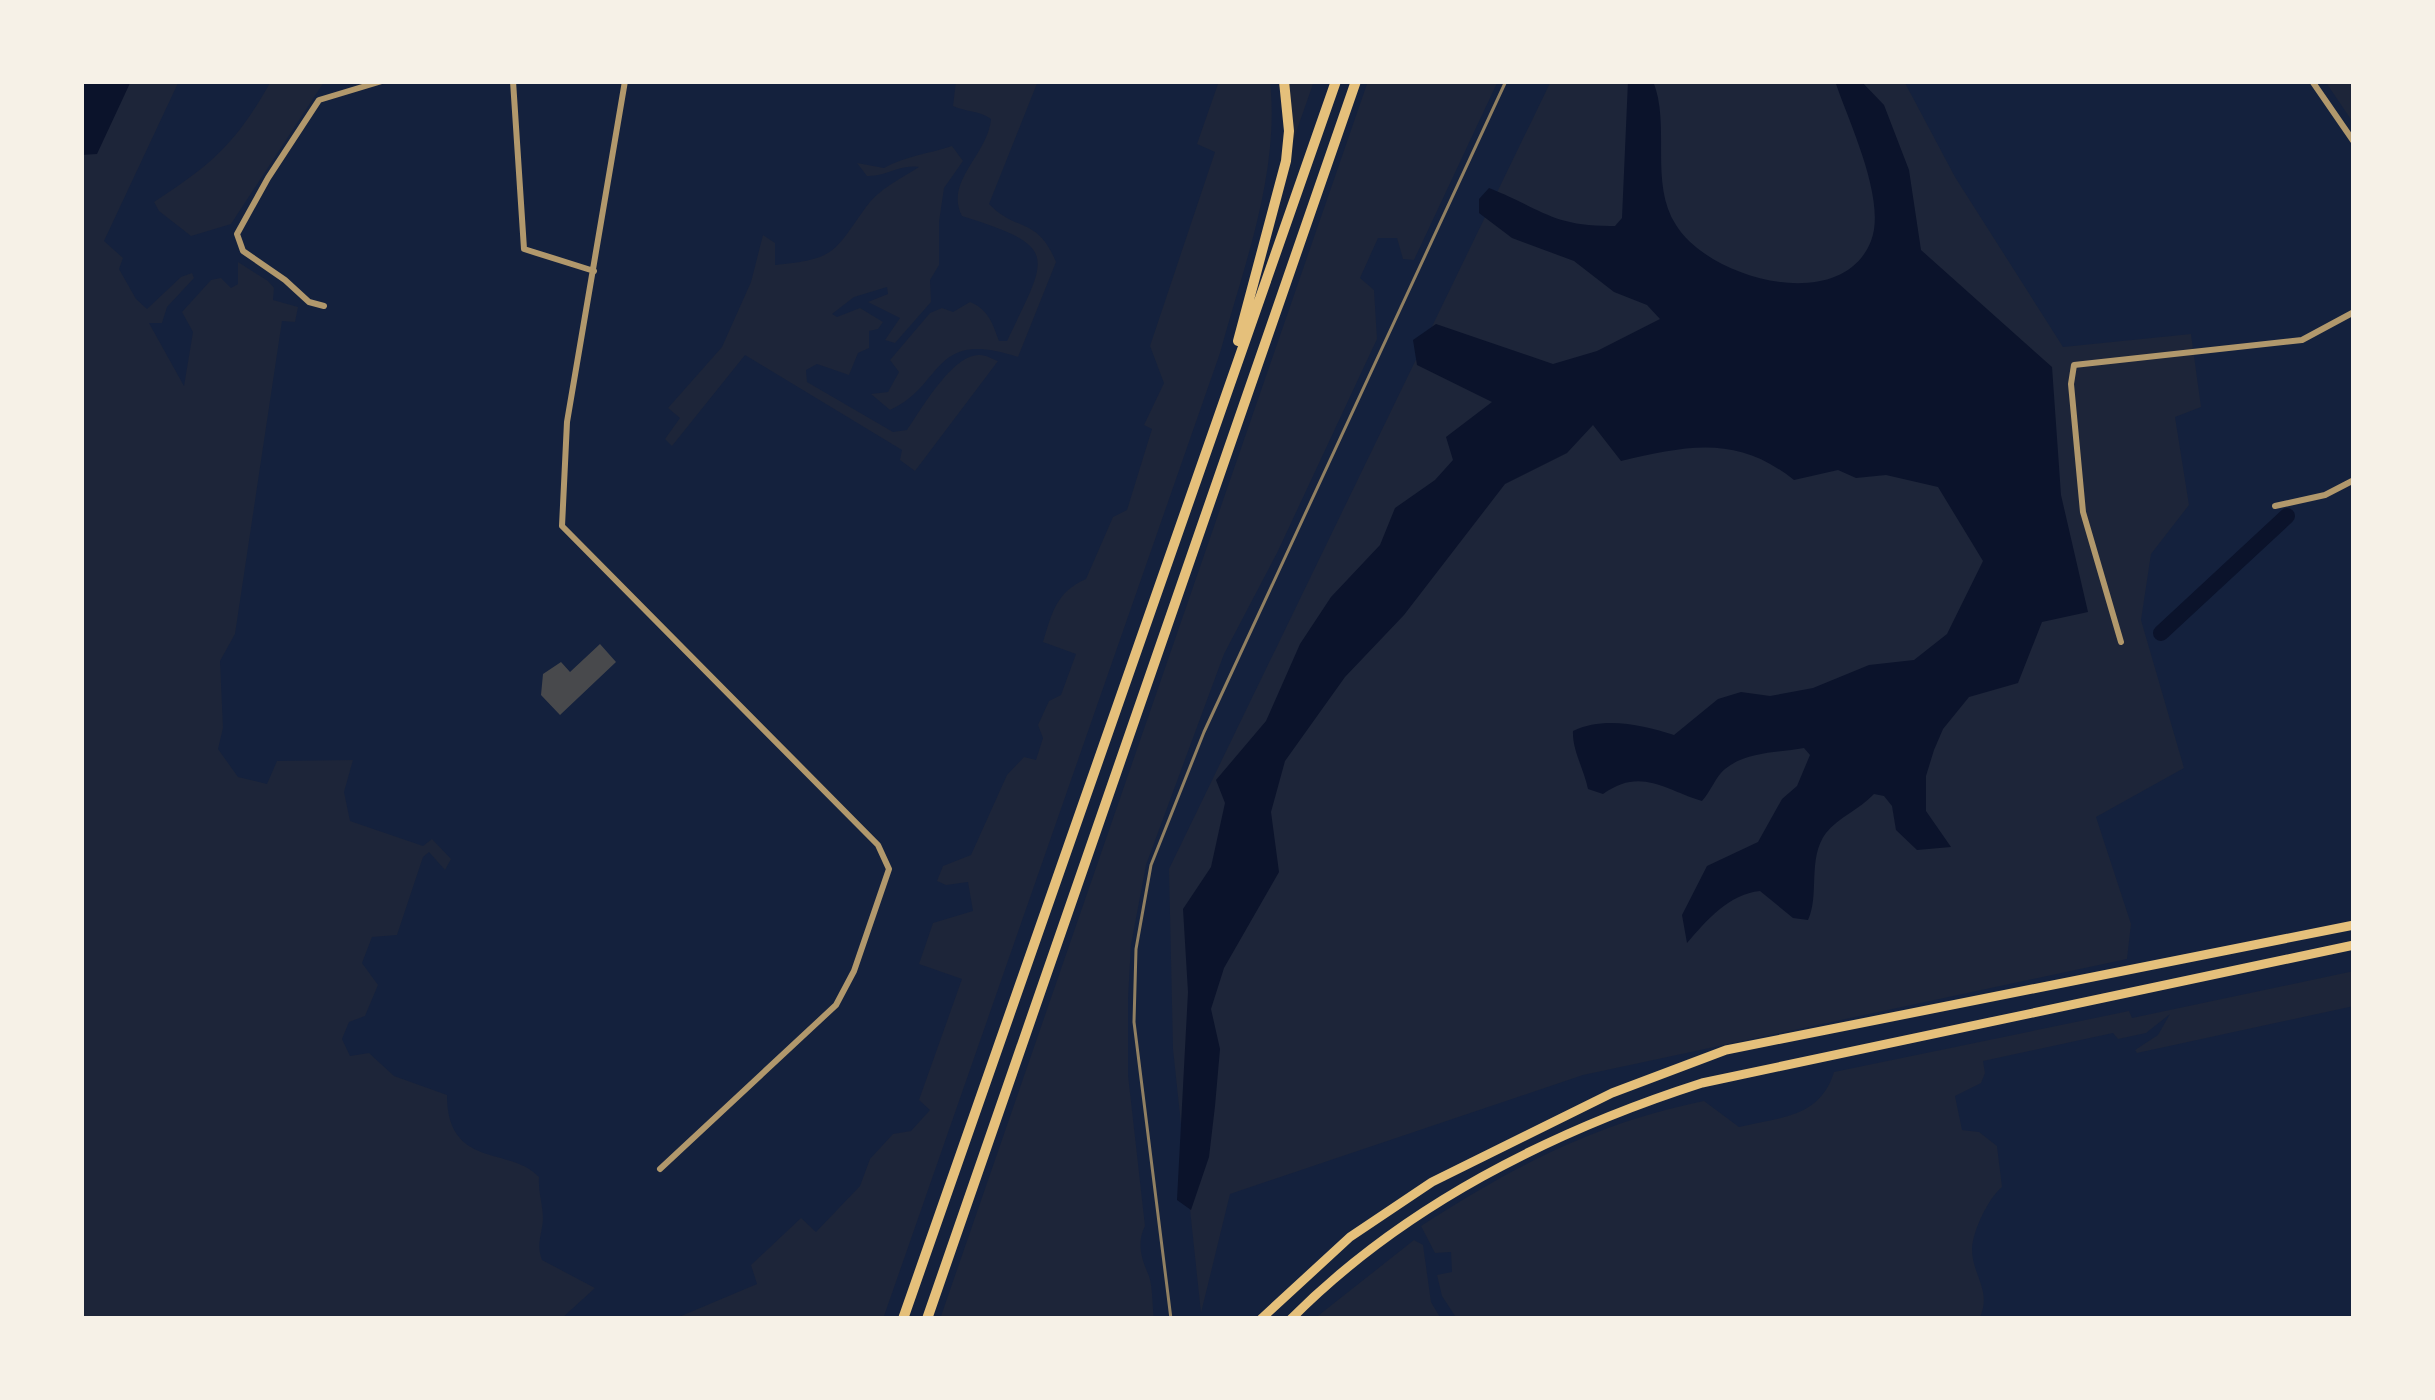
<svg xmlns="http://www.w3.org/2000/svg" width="2435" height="1400" viewBox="0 0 2435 1400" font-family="Lato,sans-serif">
<rect width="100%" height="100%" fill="#14213d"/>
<!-- green -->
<path fill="#1d2539" d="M81,81H179L104,241L123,258L119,269L136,299L147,309L181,277L192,273L194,278L167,307L162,323H149L184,386L193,332L182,312L211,280L221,278L231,288L238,284V262L268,281L274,288L273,300L298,307L295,322L282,321L235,634L220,661L223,728L218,749L238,777L267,784L277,761L353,760L344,792L350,821L423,846L432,839L451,859L445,870L429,852L423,857L397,935L372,937L362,963L378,985L365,1016L349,1022L342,1039L350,1056L369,1053L394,1076L447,1095C447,1170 511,1146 539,1177C538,1192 543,1205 543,1219C542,1235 536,1244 542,1260L595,1288L561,1319H81Z
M271,81L324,82L231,224L191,236L159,211L154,202C213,164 237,142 271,81Z
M956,81H1038L989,204C1017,233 1037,216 1056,262L1018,357C931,328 945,385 890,410L871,394L888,392L899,372L890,360L930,313L942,308L953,312L970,302C988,309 993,324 999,341H1007C1048,255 1061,247 962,216C944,181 988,155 991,119C978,110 966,112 953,106Z
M1219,81H1270C1280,173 1244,265 1220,353L883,1319H674L757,1284L751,1265L801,1218L816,1232L860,1186L870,1159L893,1134L911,1131L930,1110L919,1100L962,979L919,964L933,923L973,911L968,882L946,885L937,881L943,866L971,855L1007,775L1024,757L1036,760L1043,738L1038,725L1049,701L1061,695L1076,654L1043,642C1052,613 1056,592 1086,579L1113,517L1127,510L1152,429L1144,425L1164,383L1150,346L1215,152L1197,144Z
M1288,81H1314L1292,144Z
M1368,81H1498L1414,260L1403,259L1397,238H1378L1360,278L1374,290L1377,339L1277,553L1224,654L1146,865L1131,945L1128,999V1075L1145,1226C1136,1244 1142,1260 1149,1276C1153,1288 1152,1306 1154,1319H940Z
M1551,81H1904L1955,177L2063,347L2191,334L2201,407L2175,417L2189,505L2151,554L2141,620L2184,768L2096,817L2131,924L2127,959L1583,1075L1230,1194L1201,1313L1173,1049L1169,869Z
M2325,81H2354V124Z
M952,146L963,161L944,188L939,222V265L930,280L931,302L895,343L885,340L900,318L868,302L888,294L887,287L854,297L832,314L837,317L860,308L883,322L878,329L869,331V348L858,353L849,375L817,364L806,370L807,382L893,432L907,430C921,410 953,353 980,355C986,355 992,359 998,361L915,471L900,460L902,450L745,355L672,446L665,439L680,418L668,408L722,347L751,282L763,235L775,243V265C836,259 833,253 866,207C879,189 900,179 919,167C899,164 886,177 867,176L857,163L884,168C905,156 928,154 952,146Z
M2354,971V1006L2137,1053L2135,1050L2158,1035L2170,1014L2146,1033L2118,1039L2113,1033L1983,1061L1985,1073L1981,1083L1955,1096L1962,1130L1979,1132L1997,1146L2002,1187C1988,1199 1973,1230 1972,1249C1972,1275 1992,1291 1980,1317L1457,1319L1442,1296L1437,1275L1452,1272L1451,1252L1435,1253L1421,1226C1515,1166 1593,1124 1704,1101L1739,1127C1780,1117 1820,1118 1834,1072L2129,1011L2132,1018Z
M1414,1240L1423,1245L1431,1302L1441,1319H1314Z"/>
<!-- water -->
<path fill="#0b132b" d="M81,81H131L97,154L81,155Z
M1628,81H1653C1671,125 1649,183 1676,225C1710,280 1842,315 1871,241C1887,200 1849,123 1835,81H1861L1884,105L1909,170L1921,250L2052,367L2061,495L2088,612L2042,622L2018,683L1969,697L1943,729L1934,750L1926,776V811L1951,847L1917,850L1896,830L1892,806L1884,796L1874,794C1860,809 1839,817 1826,833C1807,858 1820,895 1808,920L1793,918L1760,891C1729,894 1707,920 1687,943L1682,915L1707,866L1758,842L1782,799L1797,786L1810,755L1804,748C1778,753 1747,751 1725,769C1716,776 1711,791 1702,801C1664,789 1640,767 1603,794L1588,789C1584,769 1572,750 1573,731C1604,716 1643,725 1674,735L1718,699L1741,692L1770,696L1813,688L1869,665L1914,660L1947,634L1983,561L1938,487L1886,475L1856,478L1838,470L1794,480C1736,434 1687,446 1621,461L1593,425L1567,453L1505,484L1404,615L1345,677L1285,761L1271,812L1279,872L1224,968L1211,1009L1220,1049L1215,1106L1209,1157L1191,1210L1177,1200L1188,992L1183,909L1211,867L1225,803L1216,780L1266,721L1300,644L1331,597L1380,545L1395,508L1435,480L1453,460L1446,437L1492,402L1417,365L1413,340L1436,324L1553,364L1597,351L1660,319L1647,305L1614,292L1574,261L1512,238L1479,213V199L1489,188C1542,209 1552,227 1615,226L1622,218Z"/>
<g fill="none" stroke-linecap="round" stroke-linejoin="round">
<!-- river -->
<path stroke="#0b132b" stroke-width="16" d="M2161,633L2287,516"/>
</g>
<!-- building -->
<path fill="#48494c" d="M600,644L616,662L560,715L541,695L543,674L561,662L570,672Z"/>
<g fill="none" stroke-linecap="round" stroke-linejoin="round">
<!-- minor -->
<path stroke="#b1986c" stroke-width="6" d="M513,81L524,249L594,271
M625,81L567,422L562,526L878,845L889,869L854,971L836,1005L660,1169
M2312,81L2354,142
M324,306L309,302L285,280L243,251L237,234L268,178L319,100L382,81
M2275,506L2325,495L2354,480
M2121,642L2083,512L2071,384L2074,365L2302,340L2354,312"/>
<!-- primary -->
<path stroke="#e5c07b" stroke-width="9" d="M1261,1319L1350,1237L1432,1182L1612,1093L1726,1050L2354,925
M1291,1319C1403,1206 1552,1131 1702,1083L2354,945"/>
<!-- motorway -->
<path stroke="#e5c07b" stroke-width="10" d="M1238,341L1286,161L1289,131L1284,81
M903,1319L1336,81
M927,1319L1356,81"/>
<!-- rail -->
<path stroke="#918062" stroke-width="3" d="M1171,1319L1134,1022L1136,949L1151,865L1204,732L1506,81"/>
</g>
<!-- border -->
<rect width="2435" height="1400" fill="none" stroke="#f6f1e7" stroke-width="168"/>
</svg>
